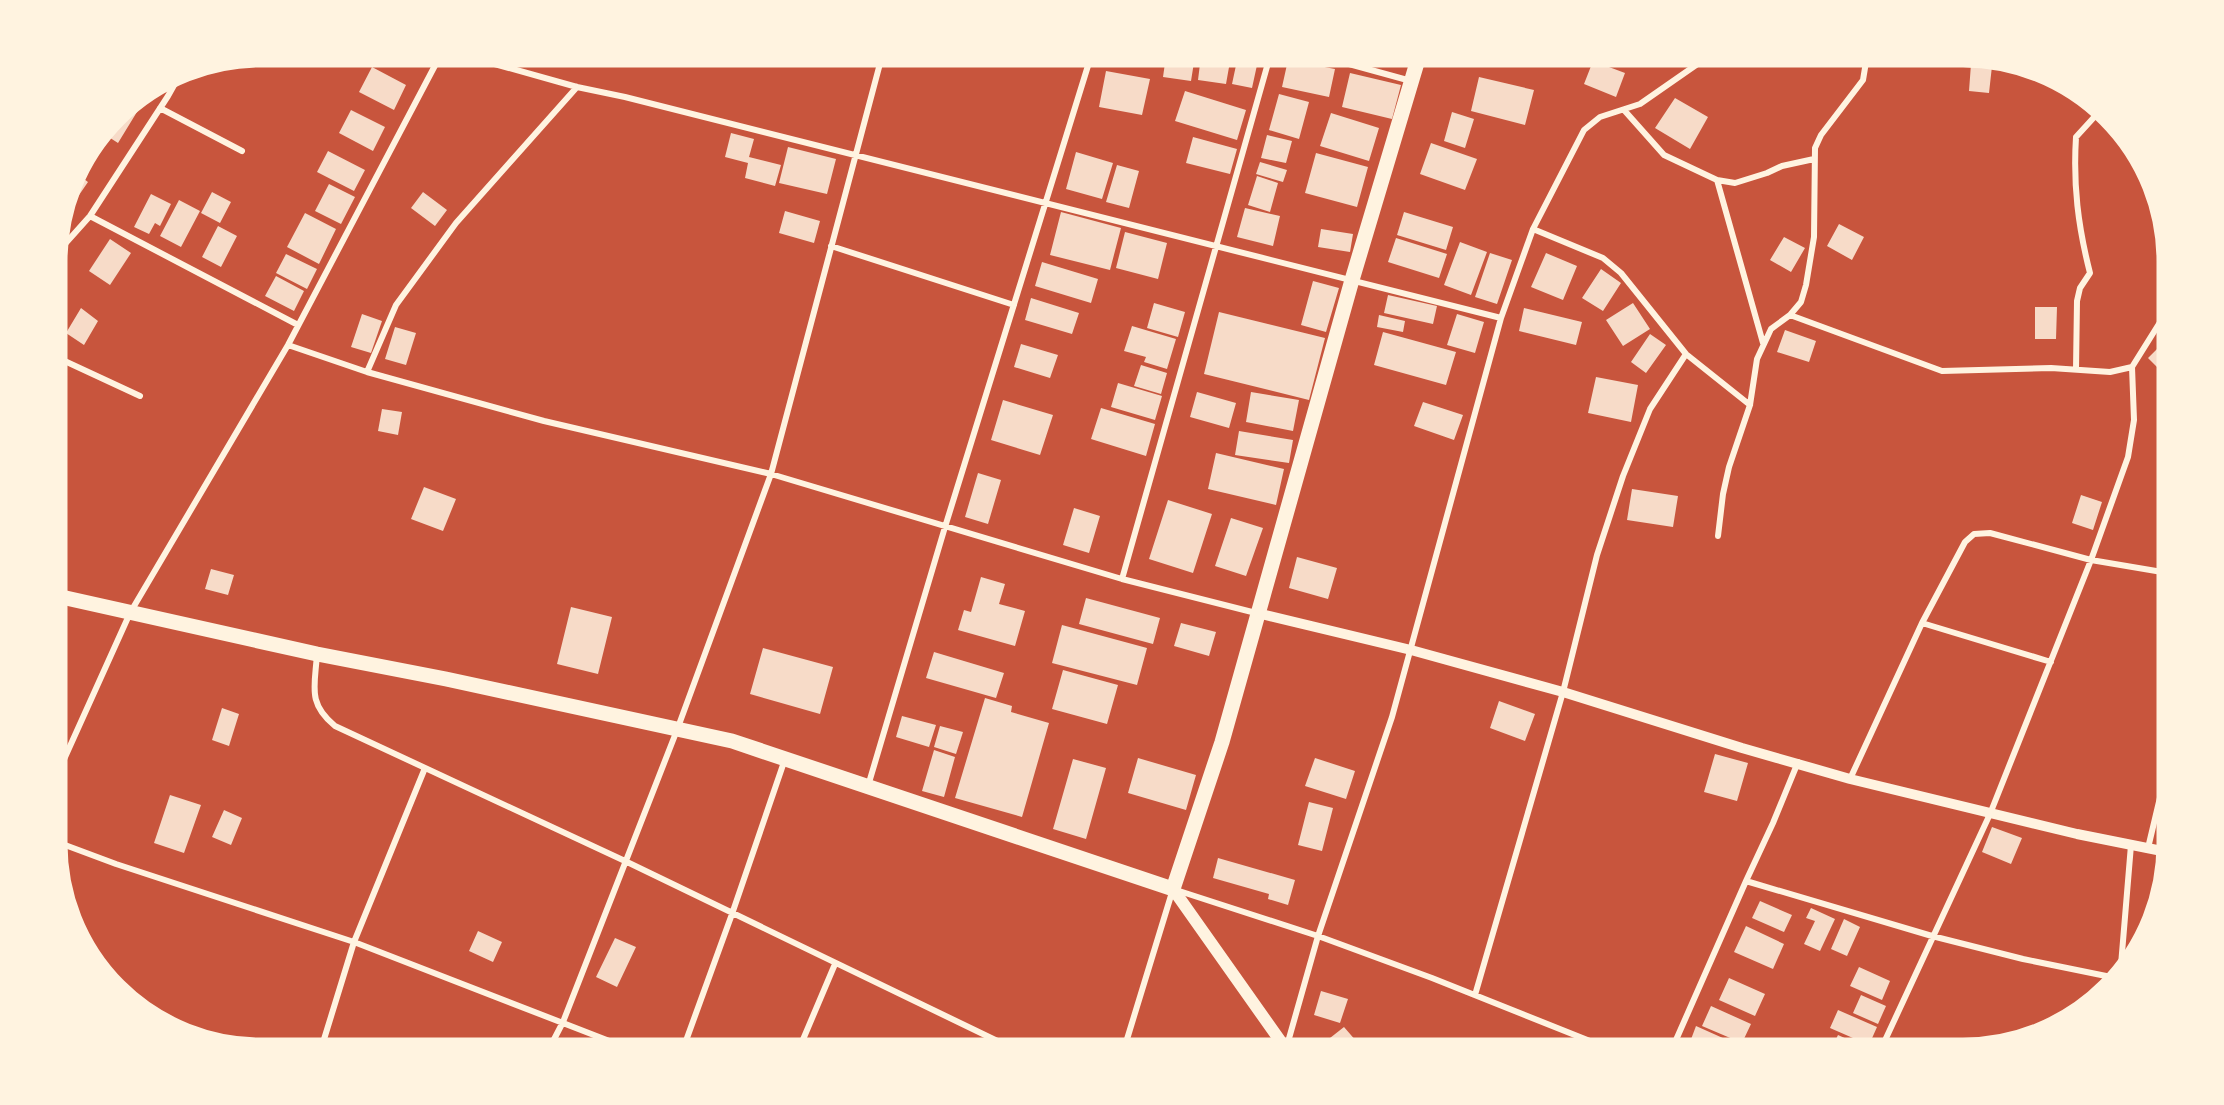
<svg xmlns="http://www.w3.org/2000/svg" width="2224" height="1105" viewBox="0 0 2224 1105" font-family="Karla,sans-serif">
<rect width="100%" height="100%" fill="#c8553d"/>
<!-- building -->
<path fill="#f7dbc8" d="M1166,56H1195L1191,81L1163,77Z
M1201,56H1231L1226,84L1198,80Z
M1238,56H1259L1252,88L1232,84Z
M1288,60L1335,69L1329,97L1282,87Z
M1593,61L1625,73L1616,97L1584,84Z
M1971,64L1992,66L1989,93L1969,91Z
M372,67L406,85L394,110L359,92Z
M1106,71L1150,79L1142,115L1099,107Z
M1350,73L1401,85L1392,119L1342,107Z
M1479,77L1534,90L1525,125L1471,111Z
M1185,91L1246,110L1237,140L1175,121Z
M1279,94L1309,102L1299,139L1269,130Z
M1675,98L1708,117L1690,149L1655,128Z
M132,102L140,107L118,143L104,134L125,107Z
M351,110L385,127L373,151L339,133Z
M1452,112L1474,119L1465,148L1444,141Z
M1331,113L1379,128L1369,161L1320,146Z
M731,133L754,139L749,157L781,165L775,186L745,178L748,163L725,157Z
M1267,135L1292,141L1286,163L1261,158Z
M1193,137L1237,149L1230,174L1186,163Z
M1431,143L1477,159L1465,190L1420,174Z
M788,147L836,159L827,194L779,183Z
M328,151L365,170L354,191L317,172Z
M1076,152L1113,163L1102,199L1066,189Z
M1316,153L1368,167L1357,207L1305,193Z
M1260,162L1287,170L1283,182L1256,174Z
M1117,165L1139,171L1129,208L1106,202Z
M76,173L88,182L77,198L70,194Z
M1257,176L1278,183L1270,212L1248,205Z
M329,184L355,197L341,224L315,211Z
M212,192L231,202L220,223L201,213Z
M423,192L447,210L435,226L411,208Z
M151,194L171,204L160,226L155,223L149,234L134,227Z
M179,200L200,211L181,247L160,236Z
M1245,208L1280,216L1273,246L1237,237Z
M785,211L820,221L814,243L779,233Z
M1061,212L1121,228L1110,270L1050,255Z
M1404,212L1453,227L1446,250L1397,235Z
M305,213L336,229L319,264L287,247Z
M1839,224L1864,237L1852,260L1827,246Z
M218,226L237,236L221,267L202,257Z
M1321,229L1353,234L1350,252L1318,247Z
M1125,232L1167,243L1158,279L1116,268Z
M1784,237L1805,248L1791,272L1770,260Z
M1396,238L1447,254L1439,278L1388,262Z
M110,239L131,253L110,285L89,271Z
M1460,242L1487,252L1471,295L1444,285Z
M1490,253L1512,260L1497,304L1475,297Z
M1546,253L1577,266L1563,300L1531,287Z
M286,254L317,269L307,289L276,273Z
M1042,262L1098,279L1091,303L1035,286Z
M1601,269L1621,283L1603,311L1582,298Z
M276,276L304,291L294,311L265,296Z
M1313,281L1339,288L1326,332L1301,325Z
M1388,295L1437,306L1433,324L1384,313Z
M1031,298L1079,313L1072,334L1025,320Z
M1154,303L1185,312L1178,337L1147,328Z
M1633,303L1650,329L1623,346L1606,320Z
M2035,307H2057L2056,339H2035Z
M81,308L98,321L84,345L66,333Z
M1524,308L1582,322L1576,345L1519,331Z
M1219,312L1325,338L1309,400L1204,374Z
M362,314L382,321L371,353L351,347Z
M1457,314L1484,322L1475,353L1447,345Z
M1379,315L1405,321L1403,332L1377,327Z
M1132,326L1176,339L1167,369L1144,362L1146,357L1124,351Z
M395,327L416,333L406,365L385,359Z
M1785,330L1816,341L1809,362L1777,352Z
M1383,332L1456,352L1446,385L1374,365Z
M1650,334L1666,345L1646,373L1631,362Z
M1021,344L1058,355L1050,378L1014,367Z
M2161,345L2167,351V369L2163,373L2148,358Z
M1141,365L1167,373L1161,394L1134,386Z
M1596,377L1638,385L1631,422L1588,413Z
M1118,383L1162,396L1155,420L1111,407Z
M1197,392L1236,403L1229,428L1190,417Z
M1251,392L1299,400L1293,431L1246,422Z
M1003,400L1053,415L1040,455L991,440Z
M1423,402L1463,415L1454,440L1414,426Z
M1101,408L1155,424L1146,456L1091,439Z
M382,409L402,412L398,435L378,431Z
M1239,431L1293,440L1289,463L1235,455Z
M1216,453L1284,469L1276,505L1208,489Z
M978,473L1001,480L988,524L965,517Z
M424,487L456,499L443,531L411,519Z
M1632,489L1678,496L1673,527L1627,520Z
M2081,495L2102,502L2093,530L2072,523Z
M1168,500L1212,514L1193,573L1149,559Z
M1074,508L1100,516L1089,553L1063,545Z
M1231,518L1263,528L1246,576L1215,566Z
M1297,557L1337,568L1328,599L1289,588Z
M211,569L234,575L228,595L205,589Z
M981,577L1005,584L999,604L1025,611L1015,646L958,630L964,610L971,612Z
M1086,598L1160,618L1153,644L1079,624Z
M571,607L612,617L598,674L557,664Z
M1181,623L1216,632L1209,656L1174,646Z
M1062,625L1147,648L1137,685L1052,663Z
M763,648L833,667L820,714L750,694Z
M934,652L1004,673L996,698L926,678Z
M1063,670L1118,685L1107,724L1052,709Z
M985,698L1012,706L1011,712L1049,723L1022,817L955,798Z
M1499,701L1535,714L1525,741L1490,728Z
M222,708L239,714L229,746L212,740Z
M902,716L936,725L929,747L896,737Z
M940,726L963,732L956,754L934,747Z
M934,750L955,757L944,797L922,791Z
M1715,754L1748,763L1737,801L1704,792Z
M1138,758L1196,775L1186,810L1128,793Z
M1315,758L1355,771L1346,799L1305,786Z
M1073,759L1106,768L1086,839L1053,829Z
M170,795L201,805L184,853L154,843Z
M1309,802L1333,808L1322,851L1298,845Z
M224,810L242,818L231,845L212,837Z
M1992,827L2022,838L2011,864L1982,852Z
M1218,858L1295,880L1288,905L1268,899L1269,894L1213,878Z
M1760,901L1792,915L1784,932L1752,918Z
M1811,908L1835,919L1820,951L1804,944L1815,921L1806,918Z
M1844,919L1860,927L1847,956L1831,949Z
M1746,926L1784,944L1773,969L1734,952Z
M478,931L502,942L493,962L469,951Z
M615,938L636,947L617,987L596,977Z
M1859,967L1890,981L1882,1000L1850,986Z
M1729,978L1765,994L1755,1016L1719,1000Z
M1321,991L1348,999L1340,1023L1314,1015Z
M1861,995L1886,1006L1878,1024L1853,1013Z
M1711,1006L1751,1024L1742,1043L1702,1026Z
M1838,1010L1877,1027L1869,1045L1830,1028Z
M1696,1026L1734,1043L1731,1049H1705L1690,1042Z
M1344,1027L1357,1042L1348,1049H1316Z
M1838,1035L1869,1049H1831Z
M1371,1041L1378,1049H1361Z"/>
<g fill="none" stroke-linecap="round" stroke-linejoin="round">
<!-- minor -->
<path stroke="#fff3e0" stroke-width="6" d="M466,56L577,87L625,97L1501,318
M1320,56L1411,81
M160,108L242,151
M1624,110L1664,155L1717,180L1735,183L1767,173L1782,166L1814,159
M1717,180L1763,343
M90,216L298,325
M1533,229L1603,258L1621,273L1686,354L1750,405
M831,246L1014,305
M56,254L90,216L168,96L182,71
M1790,315L1942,371L2051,368L2110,372L2132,367
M288,345L367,372L544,421L771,474L1122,579L1256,613
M56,357L140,396
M2076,369L2077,301L2080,288L2090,273C2078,226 2073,185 2076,137L2097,114
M367,372L396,305L456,223L577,87
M1718,536L1723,494L1729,467L1750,405L1757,359L1771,329L1790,315L1801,302L1806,285L1814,237L1815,148L1821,135L1863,80L1867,56
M1122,579L1270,56
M1922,623L2051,662
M317,654C315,686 307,703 335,726L625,861L1014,1049
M57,775L130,613L288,345L440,56
M1850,779L1922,623L1965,542L1974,534L1990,533L2091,560L2168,573
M868,786L945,527L1091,56
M57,842L116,864L354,942L630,1049
M2148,848L2168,764
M1746,881L1932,936L2023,959L2111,977
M2121,965L2131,845
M1475,995L1563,692L1597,555L1623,476L1650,409L1686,354
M321,1049L354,942L425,768
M549,1049L563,1022L677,730L771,474L882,56
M683,1049L732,914L785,759
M799,1049L835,964
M1124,1049L1173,889L1318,936L1432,978L1610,1049
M1286,1049L1318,936L1392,717L1501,318L1533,229L1584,130L1600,117L1640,104L1709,56
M1672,1049L1746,881L1773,823L1798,762
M1881,1049L1990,814L2091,560L2128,457L2134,420L2132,367L2167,311"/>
<!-- tertiary -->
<path stroke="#fff3e0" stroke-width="10" d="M1257,613L1411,650L1563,692L1742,748L1850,779L2077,834L2167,852"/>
<!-- secondary -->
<path stroke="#fff3e0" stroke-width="12" d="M1173,889L1286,1049"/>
<!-- primary -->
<path stroke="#fff3e0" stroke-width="15" d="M57,596L317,654L446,679L732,741L1173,889L1222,742L1352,280L1419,56"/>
</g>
<!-- crop -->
<path d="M0 0H2224V1105H0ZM261 66H1963A195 195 0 0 1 2158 261V844A195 195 0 0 1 1963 1039H261A195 195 0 0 1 66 844V261A195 195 0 0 1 261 66Z" fill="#fff3e0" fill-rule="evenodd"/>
<path fill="none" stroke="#fff3e0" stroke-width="3" d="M261 66H1963A195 195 0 0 1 2158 261V844A195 195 0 0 1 1963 1039H261A195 195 0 0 1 66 844V261A195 195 0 0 1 261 66Z"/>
</svg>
